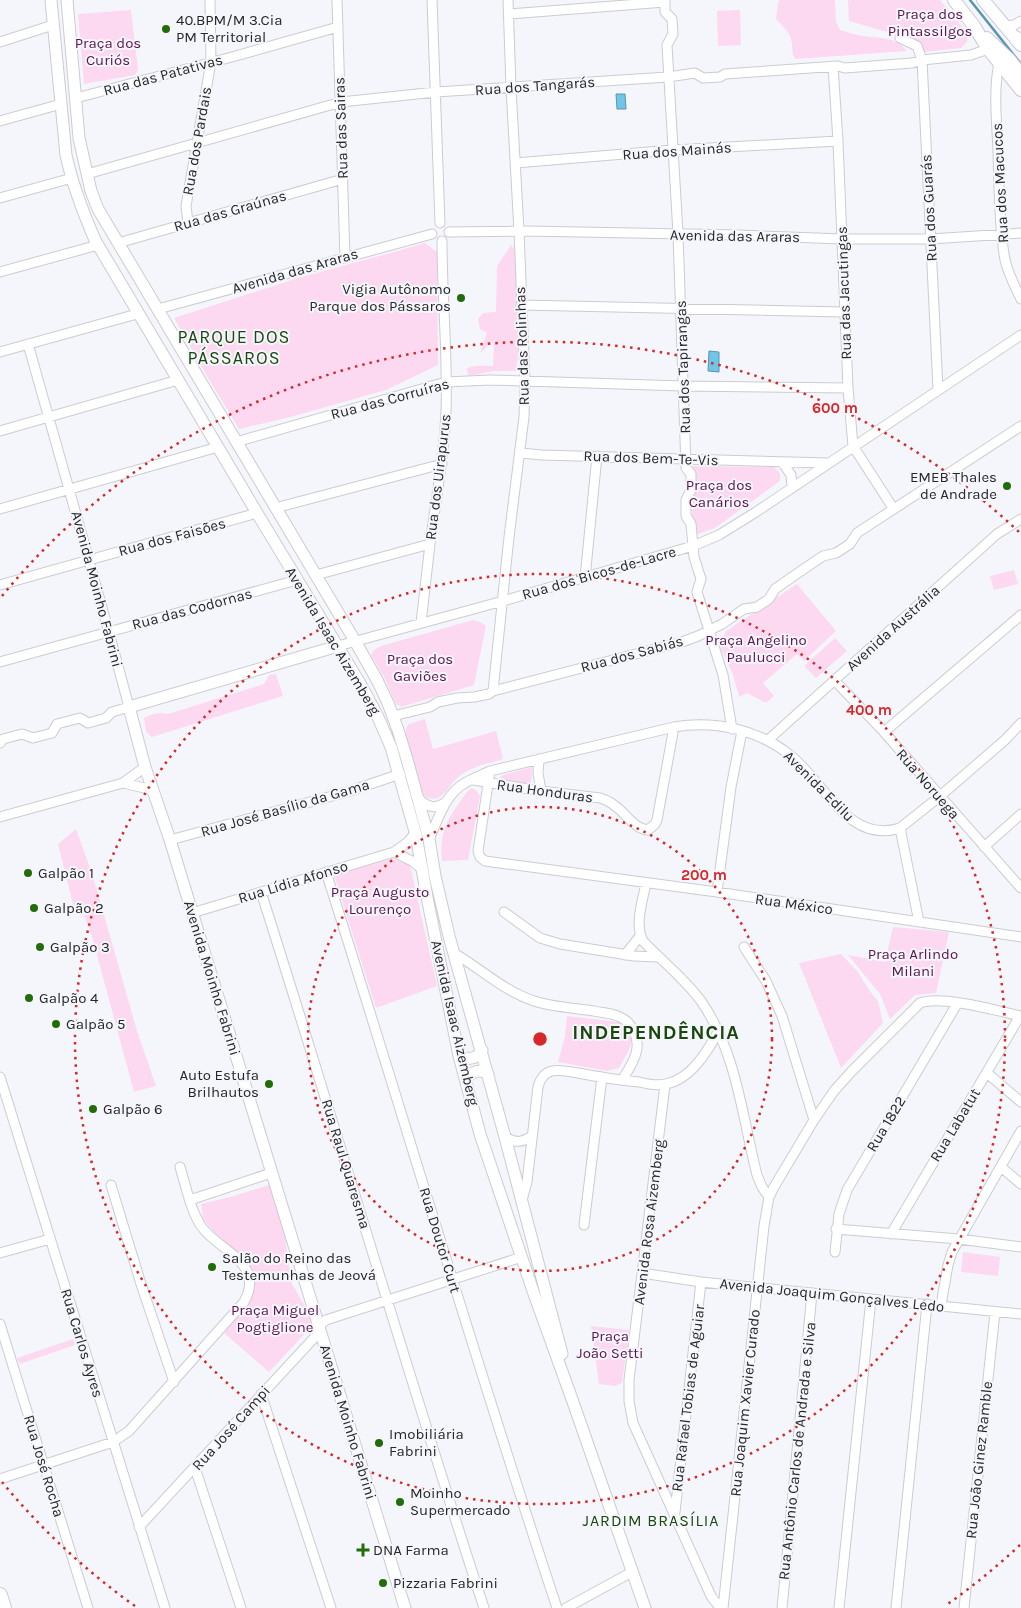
<svg xmlns="http://www.w3.org/2000/svg" width="1021" height="1608" viewBox="0 0 1021 1608" font-family="Karla,sans-serif">
<rect width="100%" height="100%" fill="#f5f6fb"/>
<!-- green -->
<path fill="#fcd8f1" d="M780,0H835L836,22L840,30C848,32 856,35 864,36C881,39 895,36 907,51L795,59C791,52 793,46 791,39C789,31 781,25 776,19L778,2Z
M848,0H940L968,34L967,42L961,48L924,52L908,38L849,21Z
M131,10L138,70L135,75L84,84L78,14Z
M740,10L741,45L718,46L717,11Z
M425,243L437,252L438,365L386,390L287,418L239,429L208,378L174,318L298,278L394,252Z
M511,245L516,251L517,266L518,352L516,371H494L469,376L466,369C475,364 483,366 493,366L494,341C487,344 486,349 480,353L487,333L480,329L478,319L483,313L496,312L497,266Z
M693,466L774,467L780,473V481L715,528L692,536Z
M1014,570L1018,584L994,590L990,576Z
M797,584L836,631L804,661L797,654L763,683L774,696L766,703L747,693L739,697L733,675L719,644L726,631Z
M473,620L480,622L486,626L474,685L401,707L396,704L385,679L371,655L374,650L381,646Z
M835,638L847,651L816,678L804,666Z
M276,674L283,696L152,737L146,732L144,718C152,714 159,712 168,714L264,684L269,675Z
M425,719L433,749L496,731L503,758L501,760C485,764 470,767 457,778C451,783 446,794 438,798C433,800 427,798 423,795L406,735V728L409,724Z
M532,767L531,787L500,782V777L503,775Z
M472,788L476,790L480,796L468,860L442,861C439,834 446,821 462,799C465,795 467,791 472,788Z
M76,829L92,873L137,1031L156,1086L134,1092L91,933L83,913L74,908L58,844Z
M392,859L410,865L437,986L376,1008L334,875Z
M893,927L949,932L936,993L915,995L890,1019L880,994L848,955L885,962Z
M841,954L858,972L869,990L878,1001L883,1023L841,1068L799,963Z
M567,1016L619,1022L628,1030L632,1041L628,1052L619,1068L607,1071L558,1062L565,1036Z
M269,1185L285,1236L291,1282L311,1317L313,1325L269,1372L224,1333L250,1300L252,1276L250,1269L240,1254L215,1233L203,1219L201,1204L234,1196Z
M963,1252L1000,1257L998,1276L961,1272Z
M591,1326L629,1330L622,1383L615,1386L599,1384Z
M73,1339L75,1345L20,1364L17,1358Z"/>
<!-- water -->
<path fill="#70c6e6" stroke="#5a96ad" d="M616,94H625L626,109H617Z
M709,351L719,352V372L708,371Z"/>
<g fill="none" stroke-linecap="round" stroke-linejoin="round">
<!-- stream -->
<path stroke="#5a96ad" stroke-width="2.5" d="M970,0L1021,64"/>
<!-- minor casing -->
<g stroke="#cbccd1" stroke-width="11">
<path id="minor" d="M337,0L345,257
M432,0L440,223
M665,0V12L672,19L673,34L667,45L678,234L686,468L691,474V490L686,500V516L691,524L694,557L701,579L697,592L723,675L732,729
M509,14L665,2
M1006,26L1014,25L1021,21
M900,38L917,46L922,60L938,389
M0,42L53,25
M999,63C993,92 997,123 998,152C999,185 999,228 1005,260C1008,273 1015,287 1021,299
M833,66L838,141L848,388L853,446L893,508
M76,98L232,57L338,27
M0,121L61,104
M515,163L673,150L838,141
M87,174L341,102L436,92L668,77L695,73L703,78L720,77L725,74L838,66L845,68L912,63L922,60L971,55L988,49
M0,198L72,178
M188,223L186,206L211,62L210,0
M449,232L526,231L739,235L842,239H931L1021,233
M118,243L343,179
M0,272L98,245
M521,305L845,312
M158,309L432,234
M0,352L137,314
M0,431L178,380
M236,442L446,382L490,380L683,386L848,388
M521,453L542,455L828,463
M782,462L791,475L792,487
M275,508L442,464
M0,509L218,447
M316,575L430,544
M585,578L597,456
M0,585L257,513
M421,623C424,596 427,570 430,544C436,500 444,456 446,412C448,355 442,298 442,241
M338,646L503,601L693,546L719,535L756,512L1021,335
M0,662L297,580
M835,681L884,732L1021,888
M493,691L509,537L524,417L525,381L519,231L511,88L508,0
M393,716L430,707L438,702L457,698L474,697L489,694L493,691L682,642L698,636L722,624L744,609L757,607L769,599L775,589L795,575L823,556L836,553L850,544L857,533L1021,426
M884,732L1021,615
M768,740L997,534L1021,519
M0,743L3,739L22,734L33,738L52,733L57,724L80,718L88,723L106,718L112,712L129,707C97,586 62,465 28,344
M539,759L538,773L541,791
M490,771L478,851L480,857L485,861L717,892L1021,937
M473,780L541,791L600,798C606,800 611,802 615,806C626,813 634,829 648,830L655,824L657,820L674,727
M123,783L153,790
M418,798C427,807 435,810 446,802
M0,817L123,783L145,767
M900,828L919,922
M429,839C438,820 445,794 465,783C473,778 482,775 490,771L674,727C714,720 757,729 790,755C824,781 848,845 900,828L939,797L1005,740L1021,723
M170,840L347,792L400,774
M984,847L1021,814
M394,852L412,861L423,870
M326,872C404,1117 476,1364 557,1608
M646,883C643,900 634,924 643,941C662,961 685,979 701,1001C737,1053 742,1116 757,1175L762,1187L769,1197
M261,892C337,1130 406,1370 484,1608
M717,892L731,787L742,731
M504,912L540,938L560,944L634,956L658,957
M192,913L394,852L408,842L416,832
M744,947L766,981L782,1016L814,1120
M454,953C481,969 504,991 534,1001C553,1007 574,1008 594,1011C603,1013 612,1013 620,1017C633,1023 640,1039 636,1053C634,1062 627,1072 622,1080
M625,955L640,936
M987,1073L1021,1102
M0,1077L165,1608
M665,1085L629,1380V1401L633,1423L711,1596L720,1608
M505,1137C516,1143 521,1143 532,1136
M1001,1167L1021,1184
M111,1185L141,1284L174,1382
M190,1200L271,1173
M522,1200L527,1182L538,1087C540,1079 544,1073 552,1071C560,1069 570,1072 578,1073C598,1077 619,1080 639,1082C647,1084 657,1086 666,1084C691,1079 707,1052 718,1032
M584,1225L602,1077
M836,1229L959,1239L1021,1247
M891,1234L1020,1016L1021,1017
M835,1252L839,1214L847,1190L957,1004
M0,1253L50,1239
M642,1273L701,1282L1021,1314
M941,1305L948,1265L952,1252L1021,1131
M0,1324L88,1608
M261,1394L331,1608
M195,1468L241,1608
M0,1479L113,1442L129,1431L244,1302C266,1262 218,1251 201,1226C190,1209 186,1186 180,1167
M675,1512L701,1282
M139,1527L314,1338L319,1326L326,1320L522,1257
M566,1608L632,1572
M723,1608L764,1226L769,1197L774,1187L814,1120L834,1091L851,1072L920,1003C942,995 998,1011 1021,1016
M782,1608L812,1293
M839,1608L871,1299
M896,1608L927,1304
M964,1608L995,1312"/>
</g>
<!-- tertiary casing -->
<g stroke="#cbccd1" stroke-width="13">
<path id="tertiary" d="M51,0L66,155C72,184 83,212 95,240L257,513L361,685L377,715L391,747L416,835L427,897L459,1056L480,1134L533,1291L573,1402L645,1608
M67,0L79,138L91,191L98,209L355,641L377,680L388,703L398,730L406,756L429,839L435,876L449,936L505,1137L562,1354
M338,646L129,707L145,767L170,840L405,1608
M459,1056C468,1060 476,1060 482,1050
M465,1079C472,1072 479,1068 488,1074"/>
</g>
<!-- secondary casing -->
<g stroke="#cbccd1" stroke-width="14">
<path id="secondary" d="M954,0L974,26L988,49L1021,90
M983,0L1021,45
M987,38L1009,59L1021,74"/>
</g>
<!-- primary casing -->
<g stroke="#cbccd1" stroke-width="16">
<path id="primary" d="M1017,39L1021,43
M0,1595L4,1608"/>
</g>
<!-- minor -->
<use href="#minor" stroke="#fff" stroke-width="9"/>
<!-- tertiary -->
<use href="#tertiary" stroke="#fff" stroke-width="11"/>
<!-- secondary -->
<use href="#secondary" stroke="#fff" stroke-width="12"/>
<!-- primary -->
<use href="#primary" stroke="#fff" stroke-width="14"/>
</g>
<!-- distance rings -->
<g fill="none" stroke="#d62828" stroke-width="2.5" stroke-dasharray="2.5 5">
<circle cx="540" cy="1039" r="232"/>
<circle cx="540" cy="1039" r="465"/>
<path d="M1020 1545A697 697 0 0 1 945 1606M135 1606A697 697 0 0 1 2 1482M2 596A697 697 0 0 1 1020 533"/>
</g>
<!-- markers -->
<g fill="#226c0a" stroke="#f5f6fb" stroke-width="2">
<circle cx="166" cy="29" r="5"/>
<circle cx="461" cy="298" r="5"/>
<circle cx="1007" cy="486" r="5"/>
<circle cx="28" cy="873" r="5"/>
<circle cx="34" cy="908" r="5"/>
<circle cx="40" cy="947" r="5"/>
<circle cx="29" cy="998" r="5"/>
<circle cx="56" cy="1024" r="5"/>
<circle cx="269" cy="1084" r="5"/>
<circle cx="93" cy="1109" r="5"/>
<circle cx="212" cy="1267" r="5"/>
<circle cx="379" cy="1443" r="5"/>
<circle cx="400" cy="1502" r="5"/>
<path d="M360.5 1542.5h5v5h5v5h-5v5h-5v-5h-5v-5h5z"/>
<circle cx="383" cy="1583" r="5"/>
</g>
<g text-anchor="middle" dominant-baseline="central" stroke-width="4" stroke-linejoin="round" paint-order="stroke">
<!-- park labels -->
<g font-size="15" fill="#5c134d" stroke="#f5f6fb">
<text x="930" y="14">Praça dos<tspan x="930" dy="17">Pintassilgos</tspan></text>
<text x="108" y="43">Praça dos<tspan x="108" dy="17">Curiós</tspan></text>
<text x="719" y="485">Praça dos<tspan x="719" dy="17">Canários</tspan></text>
<text x="756" y="640">Praça Angelino<tspan x="756" dy="17">Paulucci</tspan></text>
<text x="420" y="659">Praça dos<tspan x="420" dy="17">Gaviões</tspan></text>
<text x="380" y="892">Praça Augusto<tspan x="380" dy="17">Lourenço</tspan></text>
<text x="913" y="954">Praça Arlindo<tspan x="913" dy="17">Milani</tspan></text>
<text x="275" y="1310">Praça Miguel<tspan x="275" dy="17">Pogtiglione</tspan></text>
<text x="610" y="1336">Praça<tspan x="610" dy="17">João Setti</tspan></text>
</g>
<!-- poi labels -->
<g font-size="15" fill="#272729" stroke="#f5f6fb" text-anchor="start">
<text x="176" y="20">40.BPM/M 3.Cia<tspan x="176" dy="17">PM Territorial</tspan></text>
<text x="451" y="289" text-anchor="end">Vigia Autônomo<tspan x="451" dy="17">Parque dos Pássaros</tspan></text>
<text x="997" y="477" text-anchor="end">EMEB Thales<tspan x="997" dy="17">de Andrade</tspan></text>
<text x="38" y="873">Galpão 1</text>
<text x="44" y="908">Galpão 2</text>
<text x="50" y="947">Galpão 3</text>
<text x="39" y="998">Galpão 4</text>
<text x="66" y="1024">Galpão 5</text>
<text x="259" y="1075" text-anchor="end">Auto Estufa<tspan x="259" dy="17">Brilhautos</tspan></text>
<text x="103" y="1109">Galpão 6</text>
<text x="222" y="1258">Salão do Reino das<tspan x="222" dy="17">Testemunhas de Jeová</tspan></text>
<text x="389" y="1434">Imobiliária<tspan x="389" dy="17">Fabrini</tspan></text>
<text x="410" y="1493">Moinho<tspan x="410" dy="17">Supermercado</tspan></text>
<text x="373" y="1550">DNA Farma</text>
<text x="393" y="1583">Pizzaria Fabrini</text>
</g>
<!-- street labels -->
<g font-size="15" fill="#272729" stroke="#f5f6fb">
<text transform="translate(163 75) rotate(-15)">Rua das Patativas</text>
<text transform="translate(535 86) rotate(-4)">Rua dos Tangarás</text>
<text transform="translate(341 128) rotate(-92)">Rua das Sairas</text>
<text transform="translate(197 141) rotate(-80)">Rua dos Pardais</text>
<text transform="translate(677 151) rotate(-4)">Rua dos Mainás</text>
<text transform="translate(1000 183) rotate(-93)">Rua dos Macucos</text>
<text transform="translate(929 208) rotate(-93)">Rua dos Guarás</text>
<text transform="translate(230 211) rotate(-16)">Rua das Graúnas</text>
<text transform="translate(735 236) rotate(1)">Avenida das Araras</text>
<text transform="translate(295 271) rotate(-16)">Avenida das Araras</text>
<text transform="translate(844 293) rotate(-92)">Rua das Jacutingas</text>
<text transform="translate(522 346) rotate(-92)">Rua das Rolinhas</text>
<text transform="translate(683 367) rotate(-92)">Rua dos Tapirangas</text>
<text transform="translate(390 399) rotate(-15)">Rua das Corruíras</text>
<text transform="translate(651 458) rotate(2)">Rua dos Bem-Te-Vis</text>
<text transform="translate(438 477) rotate(-83)">Rua dos Uirapurus</text>
<text transform="translate(172 537) rotate(-15)">Rua dos Faisões</text>
<text transform="translate(599 573) rotate(-16)">Rua dos Bicos-de-Lacre</text>
<text transform="translate(97 589) rotate(75)">Avenida Moinho Fabrini</text>
<text transform="translate(192 609) rotate(-15)">Rua das Codornas</text>
<text transform="translate(893 628) rotate(-42)">Avenida Austrália</text>
<text transform="translate(333 641) rotate(59)">Avenida Isaac Aizemberg</text>
<text transform="translate(632 654) rotate(-15)">Rua dos Sabiás</text>
<text transform="translate(928 784) rotate(49)">Rua Noruega</text>
<text transform="translate(819 786) rotate(45)">Avenida Edilu</text>
<text transform="translate(545 791) rotate(8)">Rua Honduras</text>
<text transform="translate(285 808) rotate(-16)">Rua José Basílio da Gama</text>
<text transform="translate(293 882) rotate(-17)">Rua Lídia Afonso</text>
<text transform="translate(794 904) rotate(8)">Rua México</text>
<text transform="translate(212 978) rotate(73)">Avenida Moinho Fabrini</text>
<text transform="translate(455 1023) rotate(77)">Avenida Isaac Aizemberg</text>
<text transform="translate(886 1124) rotate(-59)">Rua 1822</text>
<text transform="translate(955 1125) rotate(-59)">Rua Labatut</text>
<text transform="translate(346 1164) rotate(73)">Rua Raul Quaresma</text>
<text transform="translate(649 1222) rotate(-83)">Avenida Rosa Aizemberg</text>
<text transform="translate(440 1240) rotate(73)">Rua Doutor Curt</text>
<text transform="translate(832 1295) rotate(6)">Avenida Joaquim Gonçalves Ledo</text>
<text transform="translate(82 1343) rotate(73)">Rua Carlos Ayres</text>
<text transform="translate(688 1398) rotate(-83)">Rua Rafael Tobias de Aguiar</text>
<text transform="translate(745 1403) rotate(-84)">Rua Joaquim Xavier Curado</text>
<text transform="translate(348 1422) rotate(73)">Avenida Moinho Fabrini</text>
<text transform="translate(231 1428) rotate(-48)">Rua José Campi</text>
<text transform="translate(797 1451) rotate(-84)">Rua Antônio Carlos de Andrada e Silva</text>
<text transform="translate(979 1460) rotate(-84)">Rua João Ginez Ramble</text>
<text transform="translate(44 1466) rotate(73)">Rua José Rocha</text>
</g>
<!-- neighbourhood labels -->
<g font-size="16" letter-spacing="1" fill="#19470d" stroke="#f5f6fb">
<text x="651" y="1520">JARDIM BRASÍLIA</text>
</g>
<!-- quarter labels -->
<g font-size="18" letter-spacing="1" fill="#19470d" stroke="#f5f6fb">
<text x="234" y="337">PARQUE DOS<tspan x="234" dy="21">PÁSSAROS</tspan></text>
</g>
<!-- district labels -->
<g font-size="20" font-weight="bold" letter-spacing="1" fill="#19470d" stroke="#f5f6fb">
<text x="656" y="1032">INDEPENDÊNCIA</text>
</g>
</g>
<circle cx="540" cy="1039" r="8" fill="#d62828" stroke="#f5f6fb" stroke-width="2.5"/>
<g font-size="15" text-anchor="middle" font-weight="bold" fill="#d62828" stroke="#f5f6fb" stroke-width="4" stroke-linejoin="round" paint-order="stroke">
<text x="835" y="413">600 m</text>
<text x="869" y="715">400 m</text>
<text x="704" y="880">200 m</text>
</g>
</svg>
